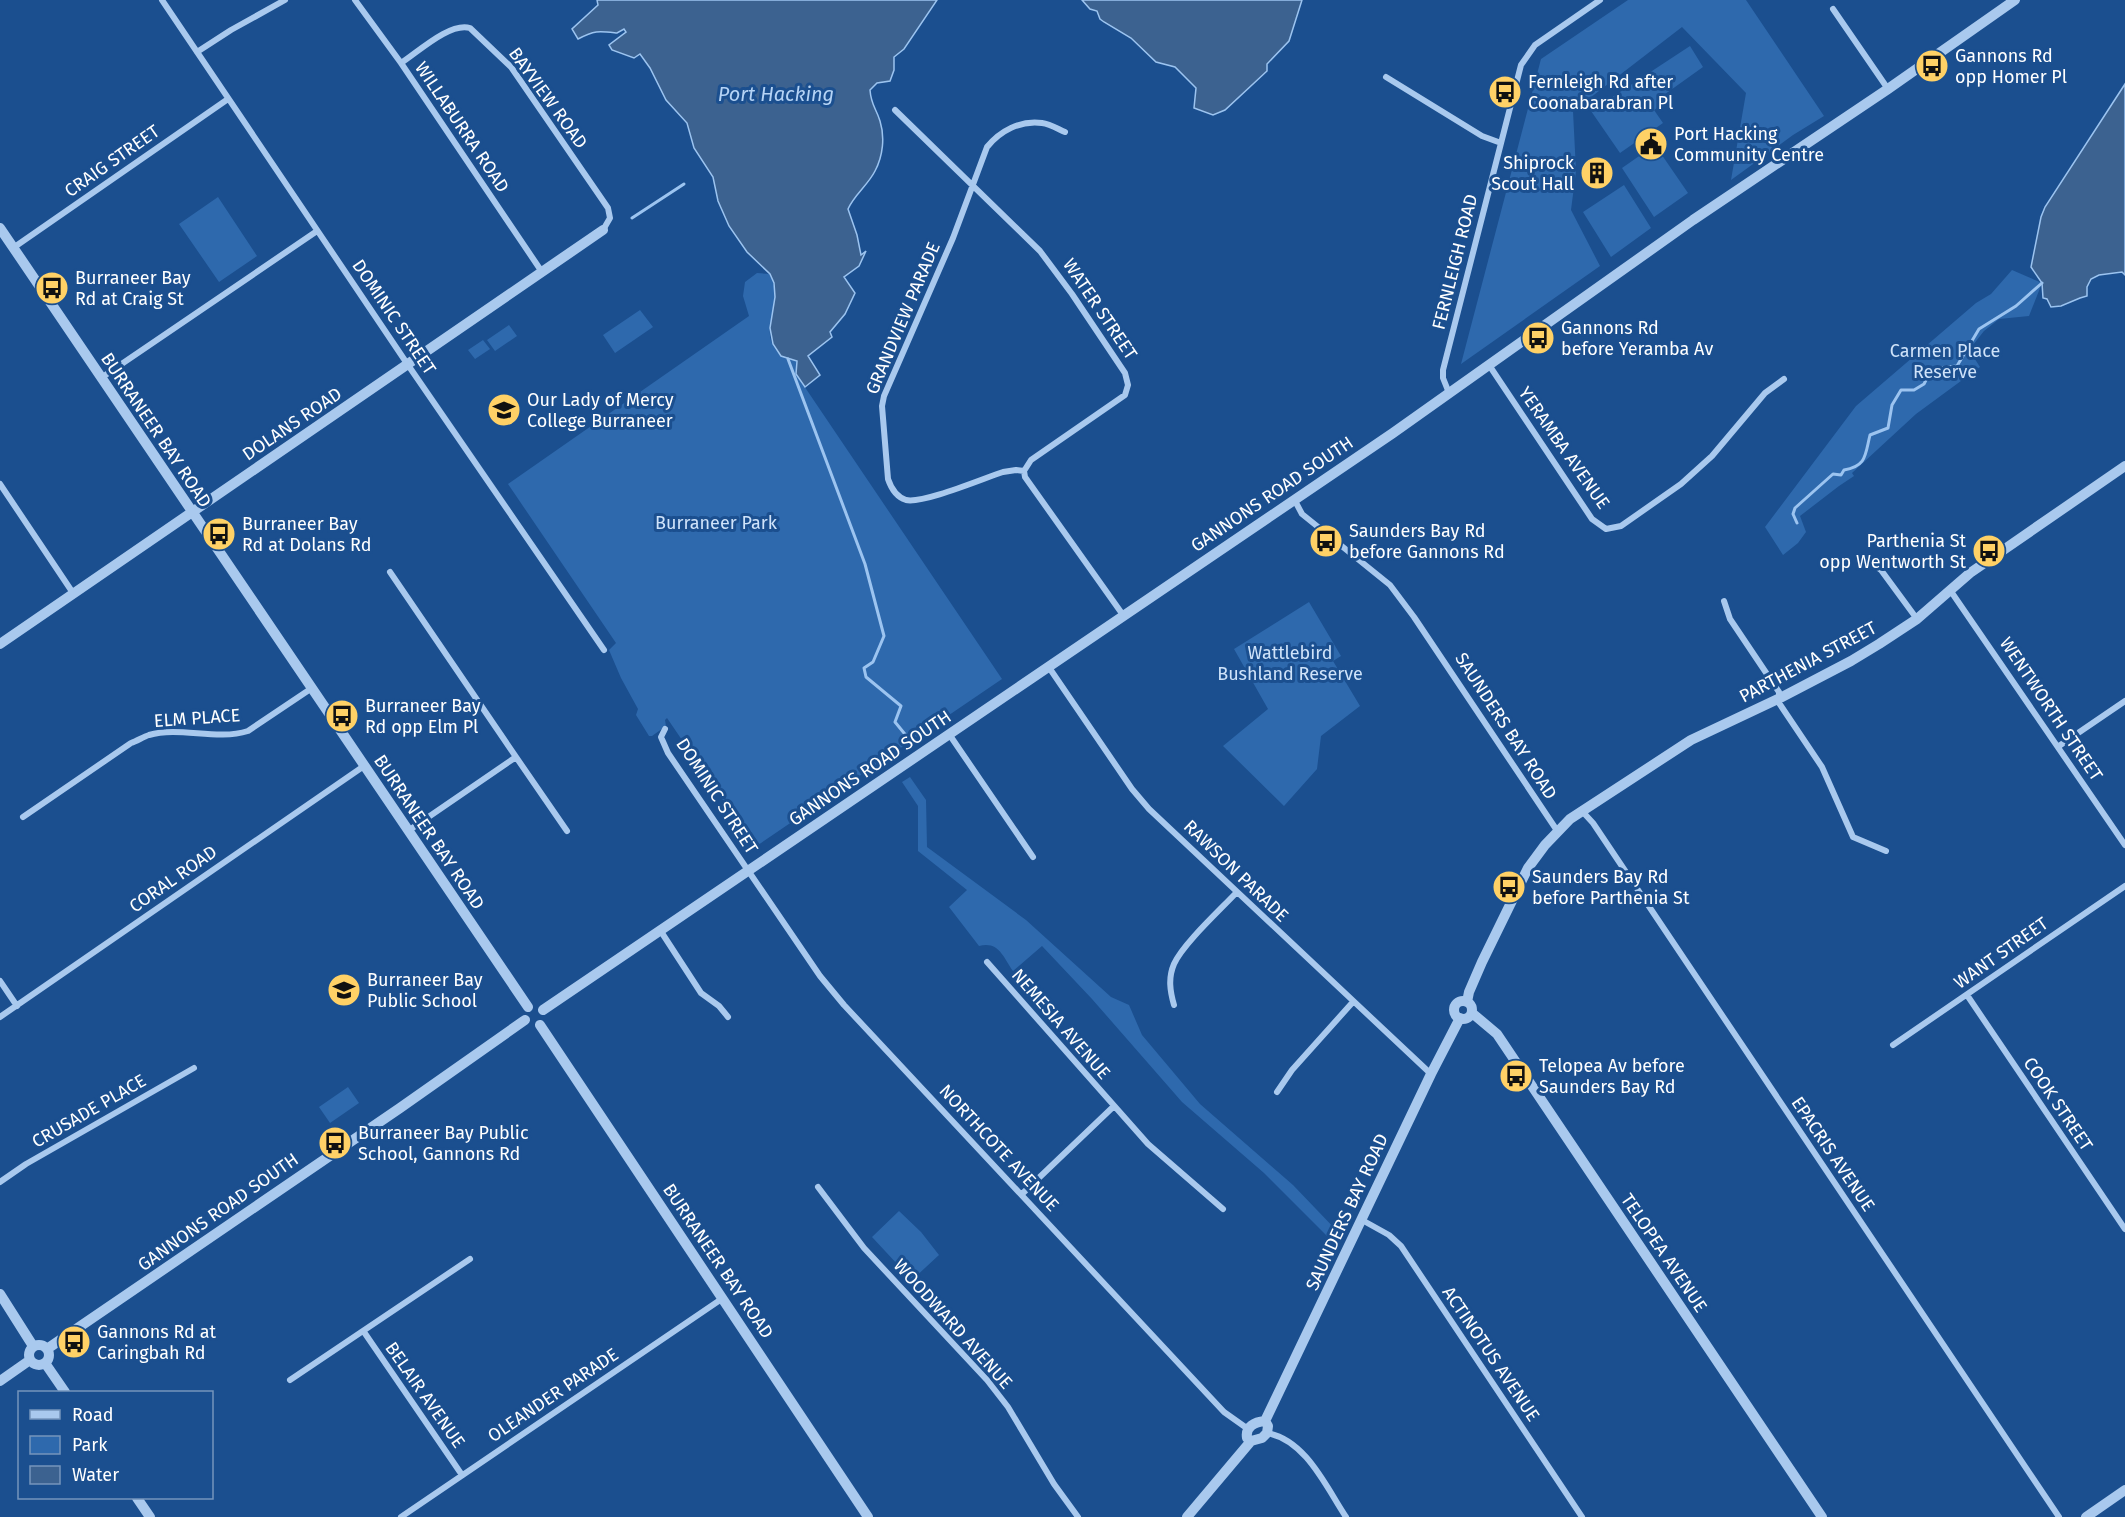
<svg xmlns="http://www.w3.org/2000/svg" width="2125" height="1517" viewBox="0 0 2125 1517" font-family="'Fira Sans',sans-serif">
<rect width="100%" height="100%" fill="#1b4f8f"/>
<!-- green -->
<path fill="#2e69ad" d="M1628,0H1746L1824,116L1793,135L1731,180L1746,93L1682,27L1573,111L1576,171L1571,210L1600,266L1461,364L1541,59Z
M1690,46L1703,67L1661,97L1665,103L1654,110L1663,123L1620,153L1591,111Z
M1655,145L1688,193L1654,217L1622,168Z
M1624,185L1651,228L1611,257L1583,212Z
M218,197L257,256L219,282L179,224Z
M2012,270L2042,283L2029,316L1999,319L1984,331L1969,350L1980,367L1916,414L1852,473L1854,476L1839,486L1800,516L1806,532L1798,543L1783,555L1765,527L1856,406L1976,303L1991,294Z
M757,273L770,274C775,285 776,296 775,308C774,314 771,320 770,327C768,345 779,359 797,360L796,374L1002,679L755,847L667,718L665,720L666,726L652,736H649L636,715L638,709L621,678L609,650L616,643L508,484L749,316L743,296L745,282Z
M640,310L653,327L615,353L603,335Z
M509,325L517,336L495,351L487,340Z
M483,340L490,349L475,359L468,350Z
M1309,602L1341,656L1333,661L1360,706L1321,736L1317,769L1284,806L1223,746L1268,709L1234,649Z
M910,777L926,800L927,847L1026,920L1111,997L1129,1005L1142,1035L1200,1104L1293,1185L1339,1233L1333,1242L1264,1173L1182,1102L1092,999L1042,946L1013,971C1003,957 999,941 979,946L949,907L967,890L918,851V806L902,782Z
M348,1087L359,1103L330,1123L319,1107Z
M899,1211L921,1232L939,1255L912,1280L872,1237Z"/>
<!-- water -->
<path fill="#3c6290" stroke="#9cc4f0" stroke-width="1.5" d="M597,0H937L904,49L894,57V70L890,81L877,83L870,90C871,105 876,108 880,121C885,137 883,156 875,171C868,185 854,195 848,209L857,235L861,255L866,251L859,266L844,277L855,293L845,314L830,332L832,337L808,356L820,375L805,387L796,374L797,361L781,356L773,344L770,328L775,297L774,283L770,274L747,252L729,226L718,201L713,177L694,148L687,123L666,100L650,68L640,54L634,58L612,50L609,45L626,32L624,29L617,33C599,31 595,30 578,39L572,29L598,5Z
M1082,0H1302L1289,41L1267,64V71L1225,110L1213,115L1194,108L1196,88L1175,67L1156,62L1131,38L1104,22L1100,19L1097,11L1090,9Z
M2125,84V275L2122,272L2099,275L2091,279L2087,287V296L2080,298L2061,306L2051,307L2047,299L2043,298L2042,283L2031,267L2041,217L2045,207Z"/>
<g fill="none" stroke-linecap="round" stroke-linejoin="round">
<!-- stream -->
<path stroke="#9cc4f0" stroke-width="3" d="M632,218L684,184
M788,359L865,564L884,636L873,662L864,668L866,677L901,706L895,722L913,744
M1797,523L1793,514L1795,508L1833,474L1841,475L1844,470C1867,466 1865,455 1870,435L1888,428L1892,405L1901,390H1914L1924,384L1930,372L1938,368L1957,366L1979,329L2016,306L2042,283"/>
<!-- minor -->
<path stroke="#a9c9ee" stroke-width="6" d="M162,0L408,365L604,650
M355,0L401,63L542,272
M1833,9L1888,89
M197,52L231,30L285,0
M401,63C418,52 450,22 470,28L511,67L608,208L610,218L603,230
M1386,77L1482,136L1501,143
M895,110L1040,251L1072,294L1125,373L1128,385L1125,395L1031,460L1024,471L1025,477L1123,615
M13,248L228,99
M1489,365L1592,519L1606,529L1621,526L1681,484L1712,456L1765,393L1784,379
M101,378L317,231
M1449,393L1443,378V370L1521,65L1535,45L1600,0
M1024,471L1016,470L1003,472C984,478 923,504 906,500C897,497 891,488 888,479L882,406L884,396L953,238L987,147C1000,131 1020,120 1042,123C1050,124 1058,129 1065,132
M0,484L73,593
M1294,499L1302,514L1390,585L1414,617L1558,832
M1870,562L1881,570L1917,619
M390,572L516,757L408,831
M1950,590L2125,845
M1724,601L1730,619L1779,692V703L1822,767L1853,837L1886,851
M1048,666L1132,789L1149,809L1431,1074
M665,729L661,737L668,753L820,976L844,1005L1224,1412L1248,1429
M949,734L1033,857
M2059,746L2125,701
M516,757L567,831
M1581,810L1593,823L2059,1517
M23,817L131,743C137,741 143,737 149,735C180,726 216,741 248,731L312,688
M660,930L701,993L719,1006L728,1017
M987,962L1148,1144L1223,1209
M0,981L17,1006
M1967,995L2125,1229
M1174,1005C1170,991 1168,978 1174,964C1183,944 1220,910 1236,893
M0,1017L364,766
M1893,1045L2125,886
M1277,1092L1292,1070L1352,1003
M0,1182L26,1164L194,1068
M818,1187L864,1248L987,1380L1008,1407L1054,1484L1078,1517
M1022,1194L1113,1107
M1362,1220L1389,1235L1401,1246L1582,1517
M364,1332L462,1475
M290,1380L470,1259
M1267,1433C1306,1440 1326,1487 1346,1517
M401,1517L723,1298"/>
<!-- tertiary -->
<path stroke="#a9c9ee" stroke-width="10" d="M0,228L528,1007
M0,644L603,230
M1454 1010a9 9 0 1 1 18 0a9 9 0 1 1-18 0Z
M1467,1002L1469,992L1482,962L1528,868L1545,845L1570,819L1691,740L1780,698L1851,661L1879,644L1917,619L1970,573L2125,466
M543,1010L1393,433L1693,220L1888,89L2015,0
M1472,1013L1497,1034L1822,1517
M540,1025L868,1517
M0,1294L33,1346
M29 1355a10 10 0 1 1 20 0a10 10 0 1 1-20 0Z
M47,1349L400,1108L525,1020
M45,1363L65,1392
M0,1381L30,1360
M1265,1421L1431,1074L1460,1018
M1265,1421L1268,1426L1267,1433L1262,1438L1251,1441L1247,1438C1245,1426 1255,1422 1265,1421Z
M137,1498L150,1517
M1187,1517L1251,1441
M2086,1517L2125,1490"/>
</g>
<!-- icons -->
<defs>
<g id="bus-disc" transform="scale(1.725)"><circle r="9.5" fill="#ffd166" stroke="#1b4f8f"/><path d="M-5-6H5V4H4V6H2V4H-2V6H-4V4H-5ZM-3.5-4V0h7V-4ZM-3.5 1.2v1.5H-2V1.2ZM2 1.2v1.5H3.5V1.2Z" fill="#111"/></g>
<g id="civic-disc" transform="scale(1.725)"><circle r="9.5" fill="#ffd166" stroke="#1b4f8f"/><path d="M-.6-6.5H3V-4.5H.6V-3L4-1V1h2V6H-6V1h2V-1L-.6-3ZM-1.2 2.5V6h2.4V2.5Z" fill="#111"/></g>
<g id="building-disc" transform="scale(1.725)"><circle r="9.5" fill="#ffd166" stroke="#1b4f8f"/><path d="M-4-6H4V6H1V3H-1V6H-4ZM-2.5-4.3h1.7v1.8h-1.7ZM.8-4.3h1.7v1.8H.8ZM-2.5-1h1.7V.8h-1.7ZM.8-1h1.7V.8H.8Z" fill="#111"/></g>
<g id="school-disc" transform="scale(1.725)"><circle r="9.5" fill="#ffd166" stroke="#1b4f8f"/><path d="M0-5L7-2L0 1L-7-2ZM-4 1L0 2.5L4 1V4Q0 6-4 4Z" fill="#111"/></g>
</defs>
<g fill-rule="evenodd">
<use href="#bus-disc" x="1932" y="66"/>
<use href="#bus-disc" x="1505" y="92"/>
<use href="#civic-disc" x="1651" y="144"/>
<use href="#building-disc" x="1597" y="173"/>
<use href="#bus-disc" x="52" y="288"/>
<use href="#bus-disc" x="1538" y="338"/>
<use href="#school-disc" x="504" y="410"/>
<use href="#bus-disc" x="219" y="534"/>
<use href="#bus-disc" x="1326" y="541"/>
<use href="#bus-disc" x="1989" y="551"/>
<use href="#bus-disc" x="342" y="716"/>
<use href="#bus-disc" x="1509" y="887"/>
<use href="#school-disc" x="344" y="990"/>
<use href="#bus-disc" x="1516" y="1076"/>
<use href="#bus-disc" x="335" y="1143"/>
<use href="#bus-disc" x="74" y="1342"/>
</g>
<g text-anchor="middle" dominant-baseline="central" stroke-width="6" stroke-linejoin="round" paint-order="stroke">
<!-- poi labels -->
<g font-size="18" fill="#fff" stroke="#1b4f8f" text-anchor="start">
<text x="1955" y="56">Gannons Rd<tspan x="1955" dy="21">opp Homer Pl</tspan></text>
<text x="1528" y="82">Fernleigh Rd after<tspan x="1528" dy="21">Coonabarabran Pl</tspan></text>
<text x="1674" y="134">Port Hacking<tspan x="1674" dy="21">Community Centre</tspan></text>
<text x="1574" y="163" text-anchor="end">Shiprock<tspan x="1574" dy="21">Scout Hall</tspan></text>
<text x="75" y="278">Burraneer Bay<tspan x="75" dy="21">Rd at Craig St</tspan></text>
<text x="1561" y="328">Gannons Rd<tspan x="1561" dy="21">before Yeramba Av</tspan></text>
<text x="527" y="400">Our Lady of Mercy<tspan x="527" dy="21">College Burraneer</tspan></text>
<text x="242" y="524">Burraneer Bay<tspan x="242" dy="21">Rd at Dolans Rd</tspan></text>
<text x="1349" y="531">Saunders Bay Rd<tspan x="1349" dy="21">before Gannons Rd</tspan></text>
<text x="1966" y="541" text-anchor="end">Parthenia St<tspan x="1966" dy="21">opp Wentworth St</tspan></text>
<text x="365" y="706">Burraneer Bay<tspan x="365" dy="21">Rd opp Elm Pl</tspan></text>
<text x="1532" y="877">Saunders Bay Rd<tspan x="1532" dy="21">before Parthenia St</tspan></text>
<text x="367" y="980">Burraneer Bay<tspan x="367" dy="21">Public School</tspan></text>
<text x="1539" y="1066">Telopea Av before<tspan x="1539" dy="21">Saunders Bay Rd</tspan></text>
<text x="358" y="1133">Burraneer Bay Public<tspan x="358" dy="21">School, Gannons Rd</tspan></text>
<text x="97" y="1332">Gannons Rd at<tspan x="97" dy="21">Caringbah Rd</tspan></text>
</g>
<!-- street labels -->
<g font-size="18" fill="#fff" stroke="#1b4f8f">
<text transform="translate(548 98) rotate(54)">BAYVIEW ROAD</text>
<text transform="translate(462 127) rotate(56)">WILLABURRA ROAD</text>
<text transform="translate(112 161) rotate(-35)">CRAIG STREET</text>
<text transform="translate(1455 262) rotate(-76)">FERNLEIGH ROAD</text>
<text transform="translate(1100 309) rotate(56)">WATER STREET</text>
<text transform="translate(394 317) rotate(56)">DOMINIC STREET</text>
<text transform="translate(903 318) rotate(-67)">GRANDVIEW PARADE</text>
<text transform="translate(292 424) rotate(-34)">DOLANS ROAD</text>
<text transform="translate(156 430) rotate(56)">BURRANEER BAY ROAD</text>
<text transform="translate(1564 448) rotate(55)">YERAMBA AVENUE</text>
<text transform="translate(1272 494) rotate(-34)">GANNONS ROAD SOUTH</text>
<text transform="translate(1808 662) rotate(-28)">PARTHENIA STREET</text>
<text transform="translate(2051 709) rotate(56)">WENTWORTH STREET</text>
<text transform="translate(197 718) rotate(-4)">ELM PLACE</text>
<text transform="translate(1506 726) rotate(57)">SAUNDERS BAY ROAD</text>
<text transform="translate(870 768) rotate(-34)">GANNONS ROAD SOUTH</text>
<text transform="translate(717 796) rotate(57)">DOMINIC STREET</text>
<text transform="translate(429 832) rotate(56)">BURRANEER BAY ROAD</text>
<text transform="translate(1236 871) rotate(44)">RAWSON PARADE</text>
<text transform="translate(173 879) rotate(-35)">CORAL ROAD</text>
<text transform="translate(2001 953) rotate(-35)">WANT STREET</text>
<text transform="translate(1061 1024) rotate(49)">NEMESIA AVENUE</text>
<text transform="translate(2058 1104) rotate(56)">COOK STREET</text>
<text transform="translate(89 1111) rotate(-30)">CRUSADE PLACE</text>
<text transform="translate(999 1148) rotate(47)">NORTHCOTE AVENUE</text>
<text transform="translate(1833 1154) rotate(56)">EPACRIS AVENUE</text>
<text transform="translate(218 1212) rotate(-35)">GANNONS ROAD SOUTH</text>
<text transform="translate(1347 1212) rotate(-65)">SAUNDERS BAY ROAD</text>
<text transform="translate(1664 1253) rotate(56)">TELOPEA AVENUE</text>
<text transform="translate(718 1261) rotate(56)">BURRANEER BAY ROAD</text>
<text transform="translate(953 1324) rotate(48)">WOODWARD AVENUE</text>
<text transform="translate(1491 1354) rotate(56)">ACTINOTUS AVENUE</text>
<text transform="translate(425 1395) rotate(55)">BELAIR AVENUE</text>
<text transform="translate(553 1395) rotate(-34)">OLEANDER PARADE</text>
</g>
<!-- park labels -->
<g font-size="18" fill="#cfe3fa" stroke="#1b4f8f">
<text x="1945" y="351">Carmen Place<tspan x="1945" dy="21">Reserve</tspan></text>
<text x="716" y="523">Burraneer Park</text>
<text x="1290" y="653">Wattlebird<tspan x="1290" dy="21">Bushland Reserve</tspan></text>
</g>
<!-- water labels -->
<g font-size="20" font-style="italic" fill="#b5d3f5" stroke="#1b4f8f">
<text x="776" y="94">Port Hacking</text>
</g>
</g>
<!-- legend -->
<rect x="18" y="1391" width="195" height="108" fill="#1b4f8f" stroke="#7695bc" stroke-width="1.5"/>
<rect x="30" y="1410" width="30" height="9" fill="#a9c9ee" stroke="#7695bc" stroke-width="1.5"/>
<text x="72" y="1421" font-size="18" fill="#ffffff">Road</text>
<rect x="30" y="1436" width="30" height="18" fill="#2e69ad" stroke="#7695bc" stroke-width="1.5"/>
<text x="72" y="1451" font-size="18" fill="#ffffff">Park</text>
<rect x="30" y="1466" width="30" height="18" fill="#3c6290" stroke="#7695bc" stroke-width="1.5"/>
<text x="72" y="1481" font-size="18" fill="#ffffff">Water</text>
</svg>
